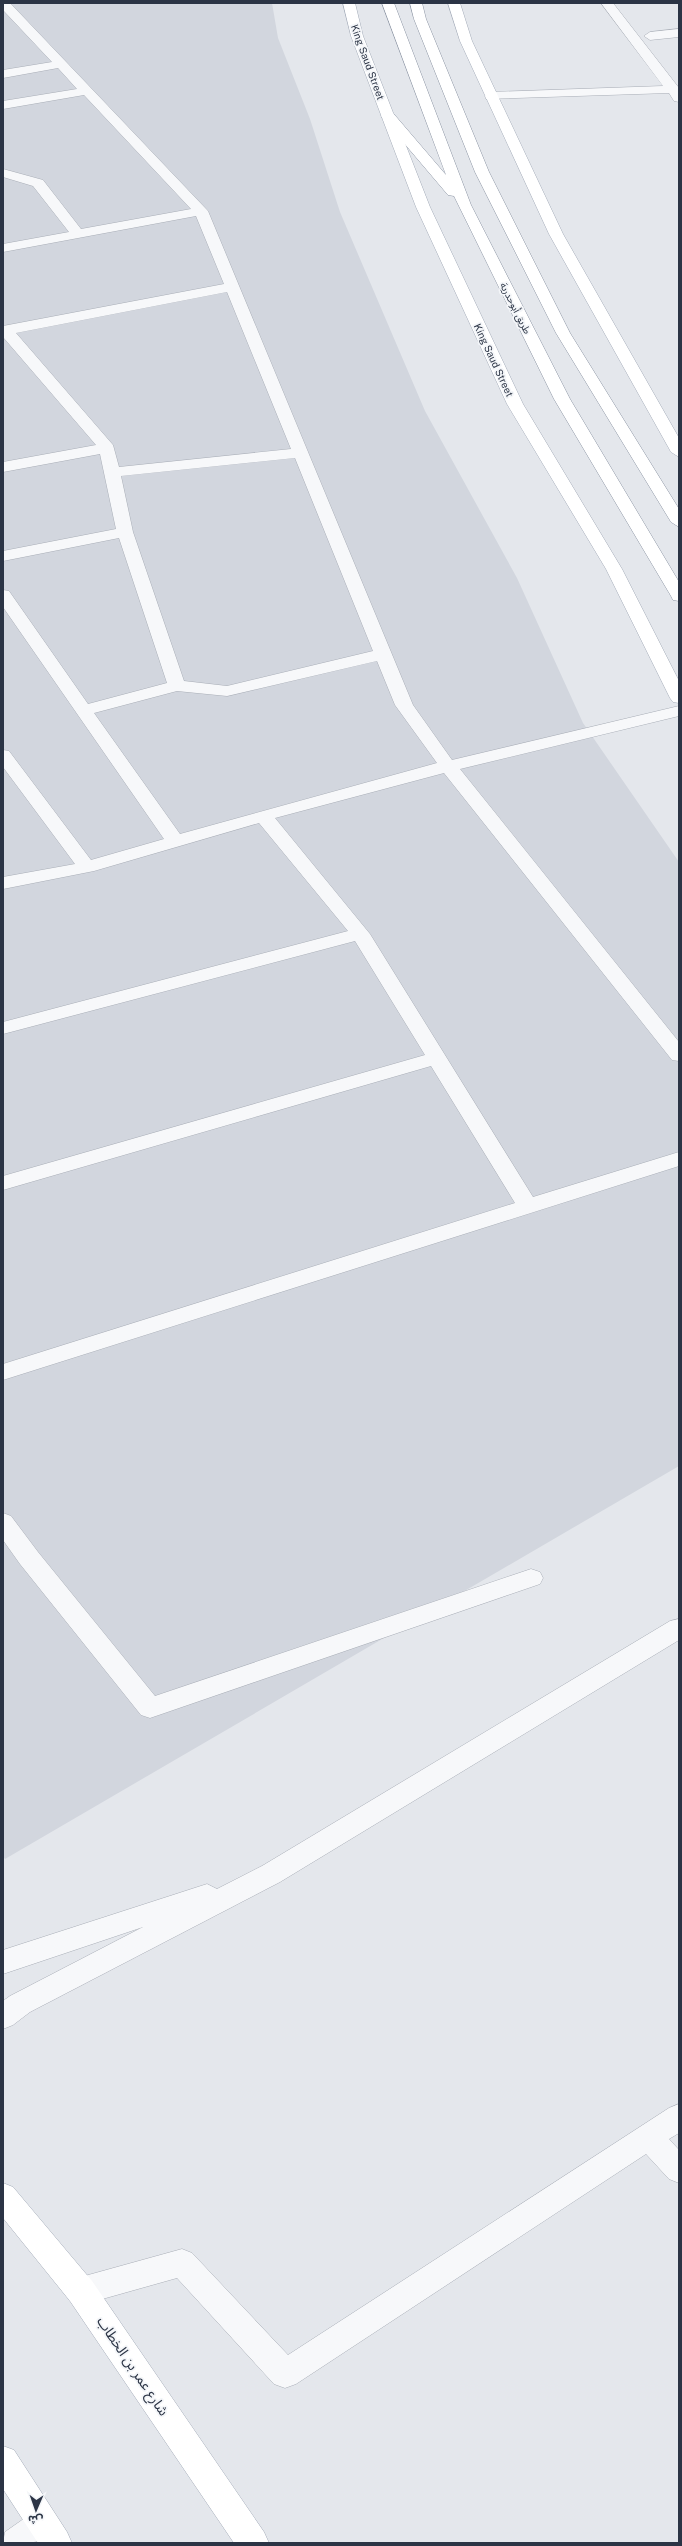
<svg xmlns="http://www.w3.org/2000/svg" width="682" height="2546" viewBox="0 0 682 2546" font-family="'Public Sans','Noto Sans Arabic',sans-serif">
<rect width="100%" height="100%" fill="#e4e7ec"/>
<!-- built -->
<path fill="#d2d6de" d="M3,3H272L278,38L310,119L340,212L425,411L517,578L583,723L679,862V1466L5,1859L3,1856Z"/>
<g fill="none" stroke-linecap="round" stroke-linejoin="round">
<!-- minor casing -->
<g stroke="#a9aeb7" stroke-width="1">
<path id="minor" d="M3,3H10L208,211L413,705L452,760L679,706V716L460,769L679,1042V1061L672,1060L444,773L275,818L370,934L533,1197L679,1152V1166L3,1380V1364L515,1203L431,1066L3,1190V1176L425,1055L355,941L3,1034V1022L348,931L259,823L94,871L3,889V877L75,864L3,767V750L9,751L91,860L164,839L3,607V590L9,591L88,704L167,683L119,538L3,561V551L116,529L100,454L3,472V462L96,445L3,337V326L224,284L196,216L3,252V244L69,232L33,186L3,177V169L43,180L81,229L191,209L84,95L3,109V101L77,89L58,68L3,78V70L52,62L3,10ZM227,292L291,449L119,467L113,445L16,333ZM295,458L373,651L227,686L184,681L133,532L121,476ZM377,661L395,705L437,763L180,834L94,713L177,691L227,696Z
M601,3H613L679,88V102L674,101L669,93L486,99L485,96L491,92L663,86Z
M679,29V37L650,40L644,36L650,32Z
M3,1513L11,1516L38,1552L155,1696L531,1569L540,1572L543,1578L540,1584L150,1718L141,1715L20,1564L3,1540Z
M679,1619V1640L280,1882L30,2012L13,2025L3,2029V2001L10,1996L143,1927L3,1974V1950L207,1884L217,1889L262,1866L670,1621Z
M679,2104V2133L669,2139L679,2150V2183L669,2179L646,2154L296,2384L285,2388L274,2384L177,2278L81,2305L70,2301L66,2291L70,2281L81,2277L182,2249L192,2253L288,2355L669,2108Z
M43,2508L54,2513L59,2524C48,2546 27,2543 3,2543L5,2532L32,2513Z"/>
</g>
<!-- major casing -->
<g stroke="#a3abb8" stroke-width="1">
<path id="major" d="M343,3H355L363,36L430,207L523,404L622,569L679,681V703L673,702L670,698L606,569L507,404L416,207L351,36Z
M448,3H460L472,41L563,234L679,438V457L671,452L549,234L460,41Z
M3,2183L13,2187L92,2281L264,2532L269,2543H234L70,2301L3,2218Z
M3,2446L14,2450L67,2532L72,2543H38L3,2489Z"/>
</g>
<!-- highway casing -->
<g stroke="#8b94a3" stroke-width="1">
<path id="highway" d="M382,3H394L471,205L570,399L679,582V601L673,600L671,596L554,399L454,196L448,195L381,116L383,113H393L446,175Z
M410,3H422L426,19L489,172L570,333L679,509V527L671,522L556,333L475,172L414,19Z"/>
</g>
<!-- minor -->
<use href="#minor" fill="#f7f8fa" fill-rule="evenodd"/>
<!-- major -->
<use href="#major" fill="#fff" fill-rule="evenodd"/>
<!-- highway -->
<use href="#highway" fill="#fff" fill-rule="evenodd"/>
</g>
<g text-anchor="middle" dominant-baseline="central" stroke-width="3.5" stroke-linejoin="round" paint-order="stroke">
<!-- far-street labels -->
<g font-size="10" fill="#2b3445" stroke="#f4f6f9">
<text transform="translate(368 62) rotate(70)">King Saud Street</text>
<text transform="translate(516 308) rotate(63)">طريق أبوحدرية</text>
<text transform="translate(494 360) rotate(65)">King Saud Street</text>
</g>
<!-- near-street labels -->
<g font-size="14" fill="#2b3445" stroke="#f4f6f9">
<text transform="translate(133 2366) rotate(56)">شارع عمر بن الخطاب</text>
</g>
</g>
<!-- border -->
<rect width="682" height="2546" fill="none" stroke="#2b3445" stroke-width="8"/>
<!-- north arrow -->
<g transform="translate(36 2510) rotate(182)" stroke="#f4f6f9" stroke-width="3" paint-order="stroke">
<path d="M0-3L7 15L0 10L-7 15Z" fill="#2b3445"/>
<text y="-6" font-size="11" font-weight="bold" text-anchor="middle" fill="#2b3445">ش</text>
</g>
</svg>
